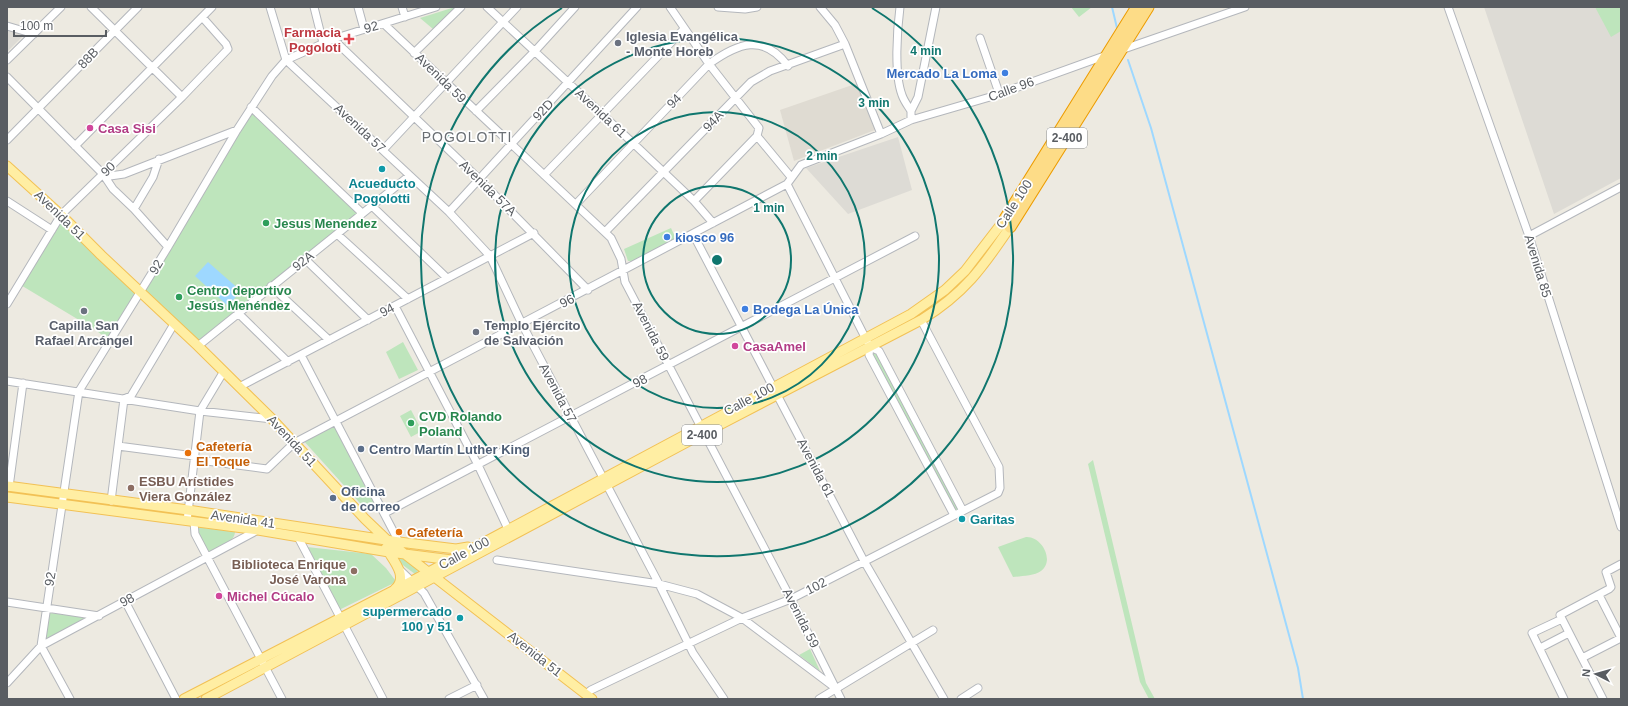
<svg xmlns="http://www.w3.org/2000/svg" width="1628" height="706" viewBox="0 0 1628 706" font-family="Arial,sans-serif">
<rect width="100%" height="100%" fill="#edeae1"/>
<!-- industrial -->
<path fill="#dddbd5" d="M1484,7H1621V178L1554,214Z
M7,29L25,34L7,52Z
M898,137L912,190L848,214L806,168Z"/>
<!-- education -->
<path fill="#dfdbd2" d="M858,83L875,130L794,161L780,110Z"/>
<!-- green -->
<path fill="#bee5bc" d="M455,7H457L433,29L420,18Z
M1071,7H1092L1079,17Z
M1595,7H1621V31L1611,37Z
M251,107L362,213L198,346L141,292L109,340L94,329L19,284L61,215L140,291Z
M1010,222C997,240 985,260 970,277C943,307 905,324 870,342L869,340C904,322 941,304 968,275C984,258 993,237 1010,222Z
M671,228L676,239L633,261H628L624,249Z
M403,342L418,370L399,379L386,352Z
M872,350L877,352L960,510L955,513L871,355Z
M411,410L422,431L411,437L400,416Z
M337,422L381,506L368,512L302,439Z
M1093,460L1146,683L1155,699H1149L1140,682L1088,464Z
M197,527L235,532C234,544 217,549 208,554L197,533Z
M1026,537C1042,536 1055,561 1041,571C1034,576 1021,576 1013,577L998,547Z
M307,547L371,554L386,568L395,580L394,583L339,610Z
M398,555L414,565L418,571L415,574L400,563L396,556Z
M50,613L89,617L45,640Z
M810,649L820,671L799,655Z"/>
<!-- water -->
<path fill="#9ed8ff" d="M208,262L241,291L228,306L195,276Z"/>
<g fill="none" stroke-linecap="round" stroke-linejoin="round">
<!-- stream -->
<path stroke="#9ed8ff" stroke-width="2" d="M1112,7L1117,28
M1128,60L1151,128L1298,668L1303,699"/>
<!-- minor casing -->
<g stroke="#b4b7bc" stroke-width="9">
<path id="minor" d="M91,7L182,97
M270,7L286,60L449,212L490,256L522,324L659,584L693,653L724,699
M314,7L323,43
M358,7L364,29
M402,7L405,17
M487,7L633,143L694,201L713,223
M670,7L709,64L759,128L757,136L694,201
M718,7L745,9L757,7
M820,7L835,25L845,44L881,134
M900,7C897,30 894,74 902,95C904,101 908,106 911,111
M1448,7L1529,236L1621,527
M384,24L611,238L621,259L625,282L791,599L841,699
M7,26L34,34
M980,38L999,93
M333,39L479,179L588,290
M1121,50L1245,7
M414,53L461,7
M7,60L61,7
M7,77L103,174L113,189L134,209L168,247
M251,107L362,213
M476,111L535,51L575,7
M911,120V111L918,97L936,7
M757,136L791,177
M7,140L138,7
M75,146L212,7
M383,150L517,7
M103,174L110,176L124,174L237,130
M544,175L684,29
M787,184L801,165L881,134L911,120L990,97L1107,55
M787,184L870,347
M7,201L52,230
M576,204L709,64C738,43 763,33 788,66
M372,206L447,278
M134,209L153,177L159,159
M449,212L637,7
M605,232L751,82L770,71L845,44
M337,234L408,299
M693,234L864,561L944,699
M1529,236L1621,187
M305,259L368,320
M271,286L329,340
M7,304L61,215L182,97L228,49L226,44L203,18
M395,306L478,465L508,529
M238,313L288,362
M198,346L409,176
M301,355L400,544
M7,381L200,411L272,419
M239,387L534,233
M118,446L194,456L199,460L267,469L294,443L787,184
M9,487L23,383
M111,501L124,399L131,396L174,324
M385,513L915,236
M954,515L869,355L870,347L879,351L963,511
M187,521L200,411L224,371
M194,522L195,534L282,699
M298,537L383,699
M497,560L659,584L697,594L742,618L834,687
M401,571L424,593L484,699
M125,601L176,699
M7,602L99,616
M1562,619L1532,633L1564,699
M1540,648L1569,633
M1582,658L1621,638L1599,595
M7,683L41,646L258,530
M586,694L591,690L742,618L791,599L998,493L1000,488L999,467L921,320
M70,699L41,646L79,391L168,247L237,130L272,76L286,60L333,39L436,7
M449,699L477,685
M819,699L933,630
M961,699L978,688
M1603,699L1560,615L1609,589L1611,587L1606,572L1621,564"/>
</g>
<!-- major casing -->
<g stroke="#f2c155" stroke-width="11">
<path id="major" d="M7,166L61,215L101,255L198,346L272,419L365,519L388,541L592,699
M7,486L188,510L399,542L456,549L468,547
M7,497L258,530L389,552L452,560
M386,548C393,560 409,577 395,589
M184,699L412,581L911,314L945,290L965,271L1005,219
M206,699L704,433L921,320C964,294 983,267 1010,227"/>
</g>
<!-- highway casing -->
<g stroke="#ed9c00" stroke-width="13">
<path id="highway" d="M1005,219L1137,7
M1010,227L1148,7"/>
</g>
<!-- minor -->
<use href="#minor" stroke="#fff" stroke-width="7"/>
<!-- major -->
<use href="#major" stroke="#ffeea3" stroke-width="9"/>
<!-- highway -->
<use href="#highway" stroke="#fddc87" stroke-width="11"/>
</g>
<!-- distance rings -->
<g fill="none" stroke="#0f766e" stroke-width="2">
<circle cx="717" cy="260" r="74"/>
<circle cx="717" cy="260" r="148"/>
<circle cx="717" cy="260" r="222"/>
<path d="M872 8A296 296 0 1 1 562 8"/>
</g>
<!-- markers -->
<path fill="#e0444e" stroke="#fff" stroke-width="1.5" d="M347 33h4v4h4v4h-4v4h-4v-4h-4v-4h4z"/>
<g fill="#6b7280" stroke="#fff" stroke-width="1.5">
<circle cx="618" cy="43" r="4"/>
<circle cx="84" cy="311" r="4"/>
<circle cx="476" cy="332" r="4"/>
</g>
<g fill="#3f7fe0" stroke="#fff" stroke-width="1.5">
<circle cx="1005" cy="73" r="4"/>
<circle cx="667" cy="237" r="4"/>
<circle cx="745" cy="309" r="4"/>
</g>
<g fill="#d1479c" stroke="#fff" stroke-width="1.5">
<circle cx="90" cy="128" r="4"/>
<circle cx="735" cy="346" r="4"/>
<circle cx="219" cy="596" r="4"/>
</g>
<g fill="#0f9aa8" stroke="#fff" stroke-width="1.5">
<circle cx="382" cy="169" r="4"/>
<circle cx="962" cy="519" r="4"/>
<circle cx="460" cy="618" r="4"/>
</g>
<g fill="#2e9e5b" stroke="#fff" stroke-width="1.5">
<circle cx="266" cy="223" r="4"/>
<circle cx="179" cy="297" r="4"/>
<circle cx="411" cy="423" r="4"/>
</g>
<g fill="#5c6f8a" stroke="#fff" stroke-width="1.5">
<circle cx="361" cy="449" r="4"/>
<circle cx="333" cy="498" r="4"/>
</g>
<g fill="#e8710a" stroke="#fff" stroke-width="1.5">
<circle cx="188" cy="453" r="4"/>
<circle cx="399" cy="532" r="4"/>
</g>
<g fill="#8d6e63" stroke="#fff" stroke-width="1.5">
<circle cx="131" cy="488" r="4"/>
<circle cx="354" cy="571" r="4"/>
</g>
<g text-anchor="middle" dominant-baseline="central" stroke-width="3.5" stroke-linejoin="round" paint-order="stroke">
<!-- shield labels -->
<g fill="#fff" stroke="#8b8e91" stroke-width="1">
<rect x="1047" y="128" width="40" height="20" rx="3"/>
<rect x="682" y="425" width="40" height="20" rx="3"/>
</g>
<g font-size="12" font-weight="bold" fill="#595d62">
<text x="1067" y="138">2-400</text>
<text x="702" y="435">2-400</text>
</g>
<!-- street labels -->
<g font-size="13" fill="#595d62" stroke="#fff">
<text transform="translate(371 27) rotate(-15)">92</text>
<text transform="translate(88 58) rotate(-46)">88B</text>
<text transform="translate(441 78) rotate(44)">Avenida 59</text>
<text transform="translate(1011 89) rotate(-20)">Calle 96</text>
<text transform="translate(674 101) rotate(-46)">94</text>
<text transform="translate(543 110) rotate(-47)">92D</text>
<text transform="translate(601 113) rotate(43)">Avenida 61</text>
<text transform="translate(713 121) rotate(-47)">94A</text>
<text transform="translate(360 128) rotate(43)">Avenida 57</text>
<text transform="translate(108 169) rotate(-44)">90</text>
<text transform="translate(488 188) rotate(44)">Avenida 57A</text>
<text transform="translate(1014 204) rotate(-57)">Calle 100</text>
<text transform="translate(60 215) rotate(44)">Avenida 51</text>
<text transform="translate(303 261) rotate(-38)">92A</text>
<text transform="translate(1538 266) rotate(73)">Avenida 85</text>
<text transform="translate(156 267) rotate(-59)">92</text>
<text transform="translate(567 301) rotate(-27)">96</text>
<text transform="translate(387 310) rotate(-28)">94</text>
<text transform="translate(651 331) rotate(63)">Avenida 59</text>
<text transform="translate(640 381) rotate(-27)">98</text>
<text transform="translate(558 393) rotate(62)">Avenida 57</text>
<text transform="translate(749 399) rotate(-28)">Calle 100</text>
<text transform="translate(292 441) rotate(47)">Avenida 51</text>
<text transform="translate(816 468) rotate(62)">Avenida 61</text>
<text transform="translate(243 519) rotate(8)">Avenida 41</text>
<text transform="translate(464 553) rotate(-28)">Calle 100</text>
<text transform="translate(50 579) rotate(-81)">92</text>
<text transform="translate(816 586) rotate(-27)">102</text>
<text transform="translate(127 600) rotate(-28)">98</text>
<text transform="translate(801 618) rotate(63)">Avenida 59</text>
<text transform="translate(535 654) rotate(38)">Avenida 51</text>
</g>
<!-- health labels -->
<g font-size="13" font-weight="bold" fill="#be3a42" stroke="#fff" text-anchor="end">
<text x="341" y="32">Farmacia<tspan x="341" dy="15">Pogoloti</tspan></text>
</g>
<!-- worship labels -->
<g font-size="13" font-weight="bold" fill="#5b616d" stroke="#fff" text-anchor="start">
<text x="626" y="36">Iglesia Evangélica<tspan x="626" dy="15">- Monte Horeb</tspan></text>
<text x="84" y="325" text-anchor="middle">Capilla San<tspan x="84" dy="15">Rafael Arcángel</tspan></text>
<text x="484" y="325">Templo Ejército<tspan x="484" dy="15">de Salvación</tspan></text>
</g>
<!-- shop labels -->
<g font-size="13" font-weight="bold" fill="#366cbe" stroke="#fff" text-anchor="start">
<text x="997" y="73" text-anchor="end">Mercado La Loma</text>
<text x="675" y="237">kiosco 96</text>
<text x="753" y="309">Bodega La Única</text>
</g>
<!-- hotel labels -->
<g font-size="13" font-weight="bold" fill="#b23c85" stroke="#fff" text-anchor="start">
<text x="98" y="128">Casa Sisi</text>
<text x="743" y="346">CasaAmel</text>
<text x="227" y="596">Michel Cúcalo</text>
</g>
<!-- culture labels -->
<g font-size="13" font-weight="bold" fill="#0d838f" stroke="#fff">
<text x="382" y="183">Acueducto<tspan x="382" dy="15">Pogolotti</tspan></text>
<text x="970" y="519" text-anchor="start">Garitas</text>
<text x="452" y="611" text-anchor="end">supermercado<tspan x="452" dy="15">100 y 51</tspan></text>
</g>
<!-- leisure labels -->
<g font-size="13" font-weight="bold" fill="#27864d" stroke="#fff" text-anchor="start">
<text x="274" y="223">Jesus Menendez</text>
<text x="187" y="290">Centro deportivo<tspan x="187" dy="15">Jesús Menéndez</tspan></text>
<text x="419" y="416">CVD Rolando<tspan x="419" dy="15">Poland</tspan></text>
</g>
<!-- food labels -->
<g font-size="13" font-weight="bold" fill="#c56008" stroke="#fff" text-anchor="start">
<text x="196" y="446">Cafetería<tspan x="196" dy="15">El Toque</tspan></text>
<text x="407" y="532">Cafetería</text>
</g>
<!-- service labels -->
<g font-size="13" font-weight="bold" fill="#4e5e75" stroke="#fff" text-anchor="start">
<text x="369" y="449">Centro Martín Luther King</text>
<text x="341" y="491">Oficina<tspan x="341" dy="15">de correo</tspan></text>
</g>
<!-- education labels -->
<g font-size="13" font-weight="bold" fill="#785e54" stroke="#fff" text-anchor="start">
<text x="139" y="481">ESBU Arístides<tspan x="139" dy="15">Viera González</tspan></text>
<text x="346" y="564" text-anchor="end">Biblioteca Enrique<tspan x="346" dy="15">José Varona</tspan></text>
</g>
<!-- neighbourhood labels -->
<g font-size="14" letter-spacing="1" fill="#6a6f74" stroke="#fff">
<text x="467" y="137">POGOLOTTI</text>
</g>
</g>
<circle cx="717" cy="260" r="6" fill="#0f766e" stroke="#fff" stroke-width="2"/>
<g font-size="12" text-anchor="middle" font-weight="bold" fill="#0f766e" stroke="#fff" stroke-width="3.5" stroke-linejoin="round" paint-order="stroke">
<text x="926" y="55">4 min</text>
<text x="874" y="107">3 min</text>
<text x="822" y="160">2 min</text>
<text x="769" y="212">1 min</text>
</g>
<!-- border -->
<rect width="1628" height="706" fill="none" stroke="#595d62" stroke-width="16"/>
<!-- north arrow -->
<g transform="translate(1596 674) rotate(276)" stroke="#ffffff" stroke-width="3" paint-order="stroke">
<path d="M0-3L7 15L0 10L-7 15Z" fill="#595d62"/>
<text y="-6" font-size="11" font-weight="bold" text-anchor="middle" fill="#595d62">N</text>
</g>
<!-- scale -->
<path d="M14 30v6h92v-6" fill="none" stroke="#595d62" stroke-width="2"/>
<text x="20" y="30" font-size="12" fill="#595d62" stroke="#ffffff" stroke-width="3" paint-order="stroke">100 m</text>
</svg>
